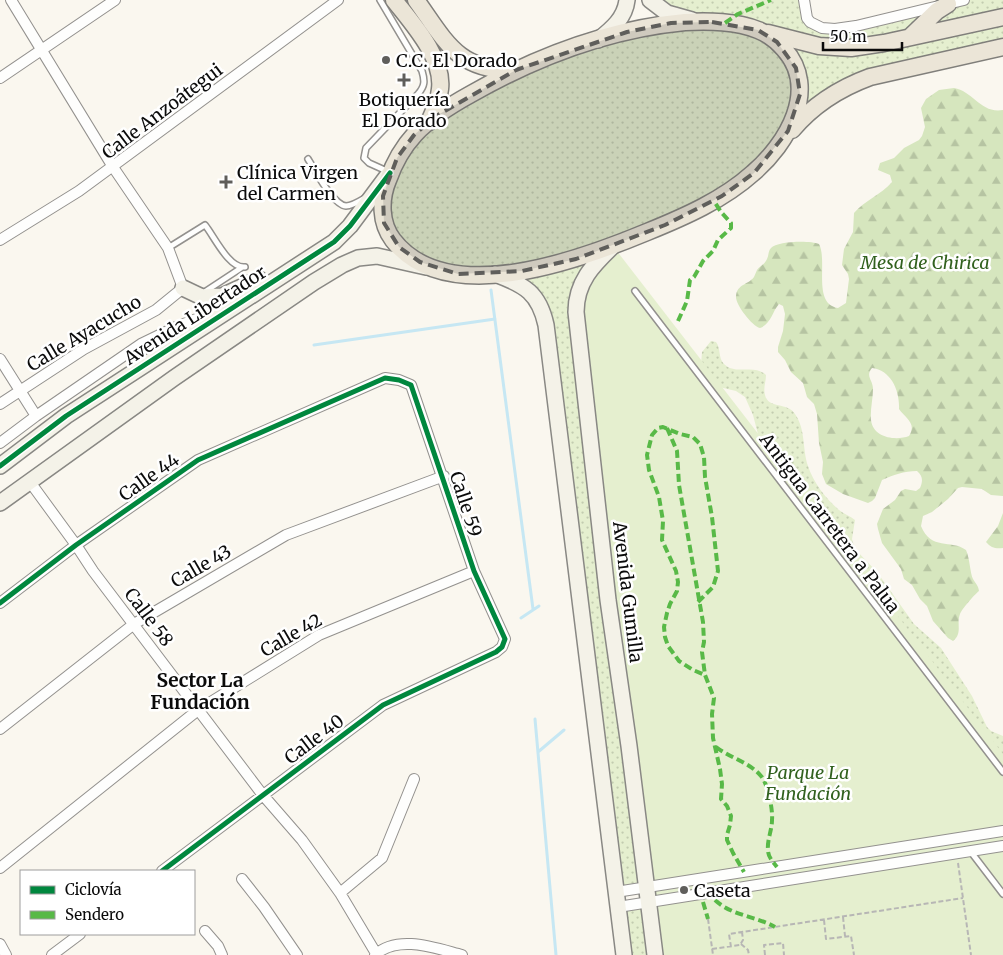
<svg xmlns="http://www.w3.org/2000/svg" width="1003" height="955" viewBox="0 0 1003 955" font-family="Merriweather,serif">
<defs>
<pattern id="grass-dots" width="8" height="8" patternUnits="userSpaceOnUse" patternTransform="scale(1.25)"><rect width="8" height="8" fill="#e5efcf"/><path d="M2 2h.1M6 6h.1" fill="none" stroke="#c3ccb0" stroke-width="1.8" stroke-linecap="round"/></pattern>
<pattern id="forest-firs" width="22" height="20" patternUnits="userSpaceOnUse" patternTransform="scale(1.25)"><rect width="22" height="20" fill="#d6e6be"/><path d="M5 1l3.5 6h-7zM16 11l3.5 6h-7z" fill="#b6c4a2"/></pattern>
</defs>
<rect width="100%" height="100%" fill="#faf7ef"/>
<!-- grass -->
<path fill="url(#grass-dots)" d="M650,0H804L805,10L822,28L948,4L921,28L819,47L1003,17V47L870,77L795,118L788,52L729,24Z
M968,0H1003V16L916,34L931,18Z
M671,26L757,33L789,61L796,105L752,171L664,222L522,268L510,270L430,264L390,231L389,186L425,129L533,65Z
M597,254L646,887L617,891L546,314L517,274Z
M711,341L716,342C721,348 718,358 724,364C736,376 754,363 766,375C766,382 763,388 765,395C768,409 788,402 795,414C806,430 802,448 808,466C813,482 826,499 839,510C844,514 850,516 855,520L852,539L855,549L877,572L914,624L941,648L972,696L987,727L991,731L1003,736V759L760,442L753,415L745,397L736,391L719,387L701,365L702,352Z
M648,904L654,955H625L619,908Z"/>
<!-- forest -->
<path fill="url(#forest-firs)" fill-rule="evenodd" d="M954,88C973,91 981,114 1003,110V496L991,495L982,489L962,487L958,488L948,499L932,512L923,516L921,526C931,551 951,539 966,550C970,559 970,573 973,579C976,584 978,585 979,591C974,595 962,609 960,614C956,624 963,633 953,641L948,638L933,621L927,606L920,599L912,585L904,579L901,569L882,543L878,529L877,524L883,509L895,500L901,491L905,489L916,491L920,488C923,481 923,476 917,471C904,471 893,475 882,480L875,498L872,501L868,503L843,494L826,484L822,474L823,462L819,443L817,414L814,404L807,397L803,383L791,372L785,360L778,352V347L783,331L785,314L783,306L779,304C772,312 771,324 760,328C752,326 735,304 736,296C737,284 748,285 754,277C755,275 756,272 757,270C760,266 765,264 767,259C769,255 768,251 771,248C777,241 810,240 819,244C828,261 812,304 838,308L846,303L849,279L848,274L842,265L844,249L853,232L854,213C865,200 881,195 892,182L890,175L878,170L880,163L894,158L904,148L919,140L922,136L925,127L921,108L926,99L939,90ZM872,368C891,370 900,391 899,409C906,419 917,423 909,436C896,441 873,438 871,420C870,410 873,399 873,389C873,380 865,376 872,368Z
M1003,513V548C996,549 991,548 986,542L998,526Z"/>
<!-- park -->
<path fill="#e5efcf" d="M613,246L804,493L1003,754V955H655L576,304Z"/>
<g fill="none" stroke-linecap="round" stroke-linejoin="round">
<!-- stream -->
<path stroke="#c6e7f3" stroke-width="3" d="M491,290L533,609
M314,345L495,319
M521,618L539,606
M535,719L556,955
M538,752L564,730"/>
<!-- lane casing -->
<g stroke="#93918e" stroke-width="8">
<path id="lane" d="M380,0L422,71C425,81 425,86 418,94L366,148L364,158L369,163L389,172
M308,159C315,170 333,205 346,206C352,206 360,201 365,198
M168,248L205,225C214,236 229,269 245,267
M635,291L1003,772
M203,293L241,268
M971,852L1003,894"/>
</g>
<!-- street casing -->
<g stroke="#93918e" stroke-width="12">
<path id="street" d="M804,0L807,18L810,22L822,28L835,29L856,26L964,0
M0,78L115,0
M0,240L79,191L338,0
M0,359L36,416
M0,404L84,349L156,310L183,288L168,248L113,167L11,0
M0,443L36,416L141,344L176,327L222,309
M30,482L76,545L93,571L262,794L302,840L340,893L377,955
M0,603L76,545L198,460L385,378L399,380L411,385L474,571L505,639L502,647L496,652L383,705L162,871
M0,729L134,624L286,535L444,476
M0,868L198,710L319,635L474,571
M242,879L264,907L297,955
M616,892L1003,831
M340,893L382,858L414,779
M618,907L1003,846
M205,931L218,946L222,955
M0,944L6,955
M52,955L80,934
M375,955C398,934 435,948 462,955"/>
</g>
<!-- secondary casing -->
<g stroke="#898884" stroke-width="18">
<path id="secondary" d="M650,0L667,13L692,20
M598,40C612,29 625,18 627,0
M613,246C593,265 576,282 576,312L608,600L629,746L655,955
M495,274C525,285 539,293 546,325L624,955
M183,288L202,297L222,296L259,279
M0,466L66,416L334,242L350,226L388,175
M0,503L174,378L314,282L342,265L358,258L377,256L426,267"/>
</g>
<!-- primary casing -->
<g stroke="#807f7b" stroke-width="19">
<path id="primary" d="M394,0C412,23 444,58 440,89C439,101 434,111 429,122
M416,0C445,40 457,71 514,70
M685,22C709,21 736,21 758,30C768,34 777,41 784,49C820,89 787,144 753,173C723,200 684,217 647,232C582,259 447,310 393,240C380,223 380,199 388,180C394,163 403,147 415,134C430,118 451,105 471,94C536,57 610,29 685,22Z
M768,33L819,46L851,48L884,43L1003,17
M910,37L937,11L948,4
M792,130C813,105 840,88 870,77L1003,47"/>
</g>
<!-- path -->
<path stroke="#b7b6b5" stroke-width="2" stroke-dasharray="5 2.5" stroke-linecap="butt" d="M958,863L971,955
M843,917L845,936
M708,919L713,955
M824,920L826,939L851,936L854,955
M741,944L748,950L749,955
M731,947L729,934L963,898
M712,949L740,945L743,940L742,932
M765,955L764,945L783,943L784,955"/>
<!-- lane -->
<use href="#lane" stroke="#fefefd" stroke-width="5"/>
<!-- street -->
<use href="#street" stroke="#fefefd" stroke-width="10"/>
<!-- secondary -->
<use href="#secondary" stroke="#f4f2e8" stroke-width="15"/>
<!-- primary -->
<use href="#primary" stroke="#ebe5d7" stroke-width="16"/>
<!-- quiet -->
<path stroke="#58b947" stroke-width="4" stroke-dasharray="8 4" stroke-linecap="butt" d="M725,23L738,14L771,0
M678,321L687,301L690,280L694,277L703,261L713,251L718,240L731,228V223L721,212L714,201
M667,428L677,451L679,485L703,622L704,642L702,652L705,675L714,698L712,714L713,738L720,769L722,784L721,799L727,806L731,816L730,825L727,835V840L733,853L744,872
M698,602L713,587L718,571L712,517L705,477L704,457L700,444L693,437L680,434L663,427L658,428L652,435L647,455L649,470L659,497L663,521L662,540L676,571L678,582L677,591L670,604L667,613L664,627L665,637L668,646L679,661L693,670L705,675
M716,747C730,758 749,762 761,776C768,784 773,810 772,820C772,830 767,840 768,850C768,857 773,862 777,867
M715,900C732,916 756,916 775,927
M703,902L708,919"/>
<!-- cycleway casing -->
<g stroke="#fff" stroke-width="8">
<path id="cycleway" d="M0,466L66,416L334,242L350,226L390,173
M0,603L76,545L198,460L385,378L399,380L411,385L474,571L505,639L502,647L496,652L383,705L162,871"/>
</g>
<!-- cycleway -->
<use href="#cycleway" stroke="#00873e" stroke-width="5"/>
</g>
<!-- marked area -->
<path fill="#5f5e5b" fill-opacity="0.2" stroke="#5f5e5b" stroke-width="4" stroke-dasharray="10 6" stroke-linejoin="round" d="M712,22L758,30L777,42L796,68L800,94L788,131L754,173L722,196L665,225L576,259L522,271L458,274L420,262L399,247L384,223L383,196L397,158L414,135L436,116L516,70L627,32L671,23Z"/>
<!-- markers -->
<g fill="#5f5e5b" stroke="#fff" stroke-width="2">
<circle cx="386" cy="60" r="5"/>
<path d="M401.5 72.5h5v5h5v5h-5v5h-5v-5h-5v-5h5z"/>
<path d="M223.5 174.5h5v5h5v5h-5v5h-5v-5h-5v-5h5z"/>
<circle cx="684" cy="890" r="5"/>
</g>
<g text-anchor="middle" dominant-baseline="central" stroke-width="5" stroke-linejoin="round" paint-order="stroke">
<!-- poi labels -->
<g font-size="18" fill="#0b0b0b" stroke="#fff" text-anchor="start">
<text x="396" y="60">C.C. El Dorado</text>
<text x="404" y="99" text-anchor="middle">Botiquería<tspan x="404" dy="21">El Dorado</tspan></text>
<text x="237" y="172">Clínica Virgen<tspan x="237" dy="21">del Carmen</tspan></text>
<text x="694" y="890">Caseta</text>
</g>
<!-- street labels -->
<g font-size="18" fill="#0b0b0b" stroke="#fff">
<text transform="translate(162 111) rotate(-37)">Calle Anzoátegui</text>
<text transform="translate(195 315) rotate(-33)">Avenida Libertador</text>
<text transform="translate(84 333) rotate(-31)">Calle Ayacucho</text>
<text transform="translate(149 477) rotate(-35)">Calle 44</text>
<text transform="translate(466 504) rotate(72)">Calle 59</text>
<text transform="translate(830 523) rotate(53)">Antigua Carretera a Palua</text>
<text transform="translate(201 566) rotate(-30)">Calle 43</text>
<text transform="translate(628 592) rotate(83)">Avenida Gumilla</text>
<text transform="translate(149 617) rotate(53)">Calle 58</text>
<text transform="translate(291 635) rotate(-30)">Calle 42</text>
<text transform="translate(314 739) rotate(-37)">Calle 40</text>
</g>
<!-- park labels -->
<g font-size="18" font-style="italic" fill="#31611e" stroke="#fff">
<text x="925" y="262">Mesa de Chirica</text>
<text x="808" y="772">Parque La<tspan x="808" dy="21">Fundación</tspan></text>
</g>
<!-- neighbourhood labels -->
<g font-size="19" font-weight="bold" fill="#0b0b0b" stroke="#fff">
<text x="200" y="680">Sector La<tspan x="200" dy="22">Fundación</tspan></text>
</g>
</g>
<!-- legend -->
<rect x="20" y="870" width="175" height="65" fill="#ffffff" stroke="#9d9d9d"/>
<rect x="30" y="886" width="25" height="8" fill="#00873e" stroke="#9d9d9d"/>
<text x="65" y="895" font-size="15" fill="#0b0b0b">Ciclovía</text>
<rect x="30" y="911" width="25" height="8" fill="#58b947" stroke="#9d9d9d"/>
<text x="65" y="920" font-size="15" fill="#0b0b0b">Sendero</text>
<!-- scale -->
<path d="M823 42v8h79v-8" fill="none" stroke="#0b0b0b" stroke-width="2.5"/>
<text x="830" y="42" font-size="15" fill="#0b0b0b" stroke="#ffffff" stroke-width="4" paint-order="stroke">50 m</text>
</svg>
